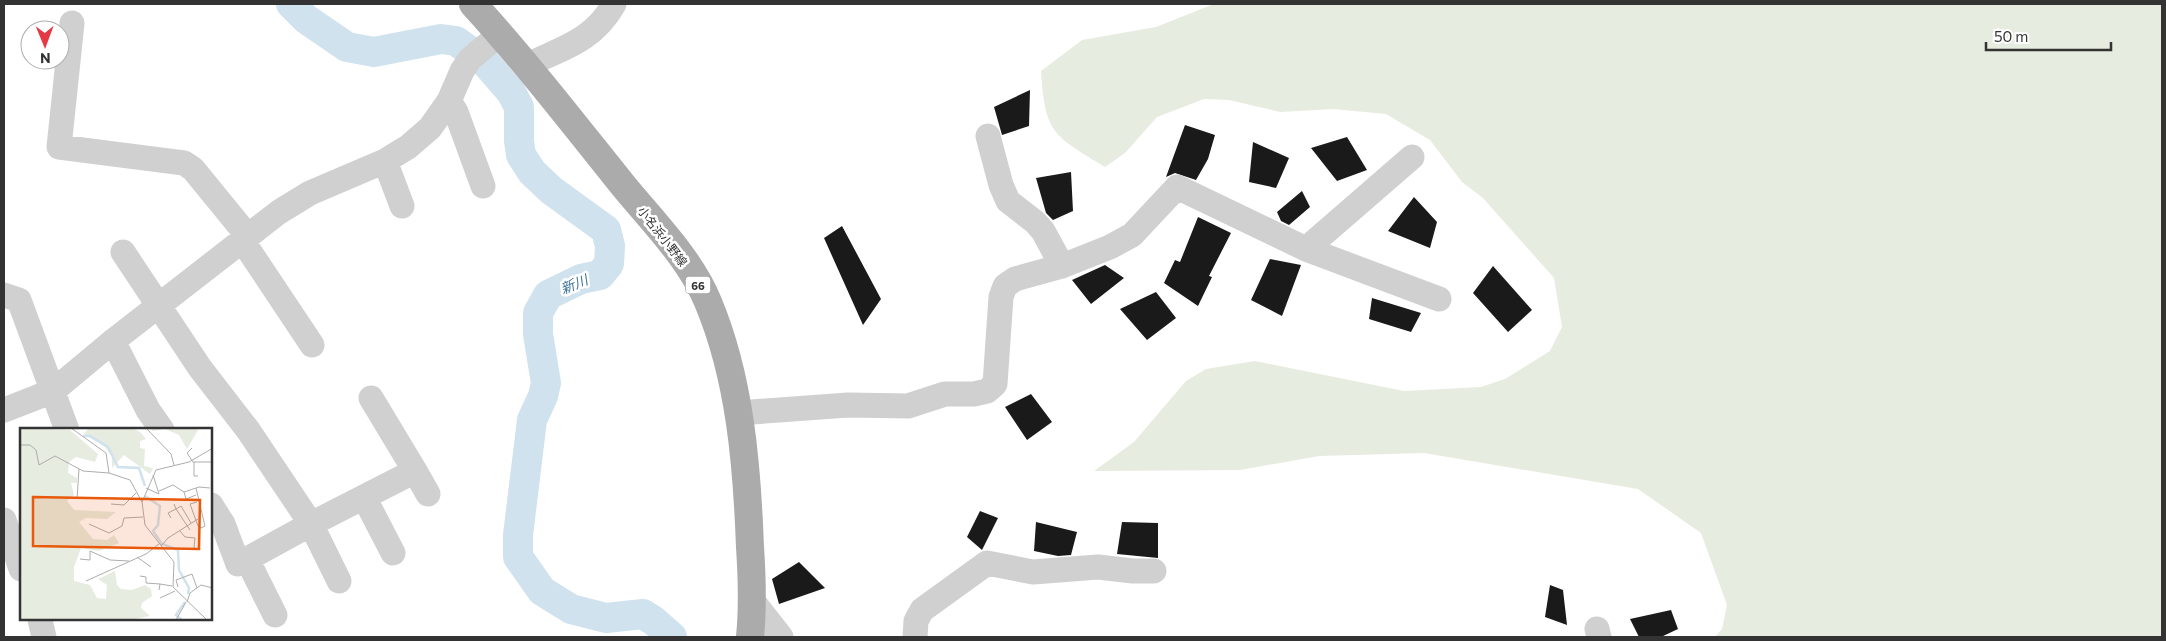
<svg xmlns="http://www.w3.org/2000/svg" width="2166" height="641" viewBox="0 0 2166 641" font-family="Commissioner,'Noto Sans JP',sans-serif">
<rect width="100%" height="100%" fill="#fff"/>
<!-- green -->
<path fill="#e6ecdf" d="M1214,4H2162V637H1715L1722,629L1727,605L1701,533L1638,489L1424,453L1319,456L1240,470L1094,471L1134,442L1186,381L1206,369L1255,361L1404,391L1481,387L1505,379L1550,351L1562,327L1554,278L1483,198L1462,182L1430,140L1386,114L1333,109L1280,112L1229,100L1204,99L1157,117L1125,153L1105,167C1053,135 1045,134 1041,71L1082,40L1156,27Z"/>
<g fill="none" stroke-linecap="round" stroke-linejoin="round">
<!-- river -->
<path stroke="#cfe2ee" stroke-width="30" d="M291,4L306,19L347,47L374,52L441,39L456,41L485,62L511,92L519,107V141L521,155L532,172L551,190L606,230L610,246L609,264L600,275L581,279L548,295L538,313V334L546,383L543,396L532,420L518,535V557L542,591L571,609L606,618L643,614L654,621L672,637"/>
</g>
<!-- building -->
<path fill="#1a1a1a" d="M1030,90L1029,126L1002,135L994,107Z
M1185,125L1215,135L1208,159L1196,180L1175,173L1166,177Z
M1347,137L1367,170L1337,181L1311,148Z
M1253,142L1289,158L1276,188L1249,182Z
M1071,172L1073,211L1053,220L1046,213L1036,178Z
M1302,191L1310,207L1289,225L1281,221L1277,212Z
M1414,197L1437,222L1430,248L1388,231Z
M1198,217L1231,233L1209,276L1212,277L1198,306L1164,283L1175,260L1180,262Z
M842,226L881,299L863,325L824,238Z
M1270,259L1301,265L1282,316L1251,300Z
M1105,265L1124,278L1091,304L1072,280Z
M1493,266L1532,310L1508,332L1473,293Z
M1156,292L1176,318L1147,340L1120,309Z
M1372,298L1421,313L1411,332L1369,319Z
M1031,394L1052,422L1027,440L1005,407Z
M980,511L998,518L982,550L967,537Z
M1036,522L1077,532L1071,555L1058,556L1034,551Z
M1122,522L1158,523V558L1117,554Z
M799,562L825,588L779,604L772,579Z
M1550,585L1563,590L1567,625L1545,617Z
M1671,610L1678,629L1661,637H1639L1630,619Z"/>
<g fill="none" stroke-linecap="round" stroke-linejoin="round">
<!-- minor -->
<path stroke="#d0d0d0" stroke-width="25" d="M72,23L59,147L184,163L193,169L247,235
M527,65C563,48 593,41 614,4
M449,101L456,112L483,186
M988,136L1001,185L1008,201L1035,222L1043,231L1062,266
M385,161L402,206
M242,240L312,345
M1306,249L1412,157
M123,252L200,368L248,430L311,524L415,471L371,398
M4,295L19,300L67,430
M113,341L148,410L162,430
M4,410L53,391L113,341L279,212L310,193L385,161L408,147L430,128L449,101L462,71L470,59L500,34
M738,413L848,405L908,406L945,394H974L987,391L995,384L1001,297L1005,286L1015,279L1062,266L1110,247L1132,235L1177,187L1306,249L1439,299
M415,471L428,494
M364,497L393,553
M211,505L223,524L238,564L311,524L339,581
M4,520L21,569
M247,559L275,615
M752,600L781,637
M40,620L44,637
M1597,629L1599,637
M915,637L916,621L922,610L987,563L1033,572L1098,567L1133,571H1154"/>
<!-- major -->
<path stroke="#ababab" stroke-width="28" d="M473,4C525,61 573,123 622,184C652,221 690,258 708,302C740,378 747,465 750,547C752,577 753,607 750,637"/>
</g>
<g text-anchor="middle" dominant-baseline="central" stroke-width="5" stroke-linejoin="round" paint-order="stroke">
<!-- shield labels -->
<rect fill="#fff" stroke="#707070" stroke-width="1" x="685.5" y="276.5" width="25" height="17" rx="4"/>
<g font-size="11" font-weight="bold" fill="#333">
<text x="698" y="285">66</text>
</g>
<!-- street labels -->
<g font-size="12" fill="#333" stroke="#fff">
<text transform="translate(663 236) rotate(52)">小名浜小野線</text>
</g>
<!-- water labels -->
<g font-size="14" font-style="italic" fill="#3f7597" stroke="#fff">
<text transform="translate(574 284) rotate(-22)">新川</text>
</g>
</g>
<!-- overview -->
<g transform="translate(20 428)">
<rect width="192" height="192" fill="#fff"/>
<path d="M0,0L50,2L78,26L75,34L56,29L49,34L48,45L57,50V55H51L54,67L47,73L54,82L96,84L87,91L66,90L59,94L73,111L87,112L94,107L99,115L79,123L61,120L54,139V153L70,157L77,170L86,171L87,157L78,151L95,143L97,157L101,161L112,162L125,157L131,161L132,168L122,175L121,180L130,188L109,192H0ZM69,0H112L120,4L126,11L120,13V20L125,21L124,38L133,40L130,46L104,27L92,40V29L85,19L64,6ZM130,0H179L167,21L159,7L145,1L133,3Z" fill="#e6ecdf"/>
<path fill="none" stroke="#cfe2ee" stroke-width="2.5" d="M63,8H70L88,19L98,39L119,40L125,58M125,68L140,78L138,97L133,103L142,116L158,122L159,142L169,160L168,166M162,192L156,187L165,174"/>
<path fill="none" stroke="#adadad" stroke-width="1" d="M51,0L86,25L89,45M126,0L151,26L154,37M0,17H10L16,22L19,37L35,28L63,43L89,45L110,52L122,74M172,20L167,25L173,34H193M174,34V48H178M126,60L139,66L133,47M176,60L185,98L181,100L178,98L170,76L177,74M139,63L153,57L164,64L179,59L190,60M164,64L166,71L176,67M57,71L59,41M91,76L104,77L116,65M154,76L156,81L161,78L171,95M151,90L148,85L156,81L170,102M69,96L89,105L102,98L104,90L123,89M160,103L165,109L175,110L174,120M141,118L148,110L178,91M117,129L131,139M60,131L70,132V123L90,132L109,133M120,148L126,149V155L140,156M66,153L126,126L139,116M158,159L156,152L172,146L177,160M139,162L140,156L152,158M140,170L155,163M167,174L170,165L181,157L193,160M156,192L166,174M187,192L153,159L154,134L125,97L122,74L136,42L169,34L193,20"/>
<path fill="#e8590c" fill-opacity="0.15" stroke="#e8590c" stroke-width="2.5" d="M13,69L180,72L179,121L13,118Z"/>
<rect width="192" height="192" fill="none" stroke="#333" stroke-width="2.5"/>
</g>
<!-- border -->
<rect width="2166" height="641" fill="none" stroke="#333333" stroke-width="10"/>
<!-- north arrow -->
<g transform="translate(45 45) rotate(179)"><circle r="24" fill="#ffffff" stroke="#adadad"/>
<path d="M0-4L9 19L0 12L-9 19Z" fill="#e63946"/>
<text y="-8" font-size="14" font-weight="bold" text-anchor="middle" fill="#333333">N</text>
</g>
<!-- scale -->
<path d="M1986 42v8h125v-8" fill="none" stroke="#333333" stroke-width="2.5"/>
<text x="1994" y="42" font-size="15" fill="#333333" stroke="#ffffff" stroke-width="4" paint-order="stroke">50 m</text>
</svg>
